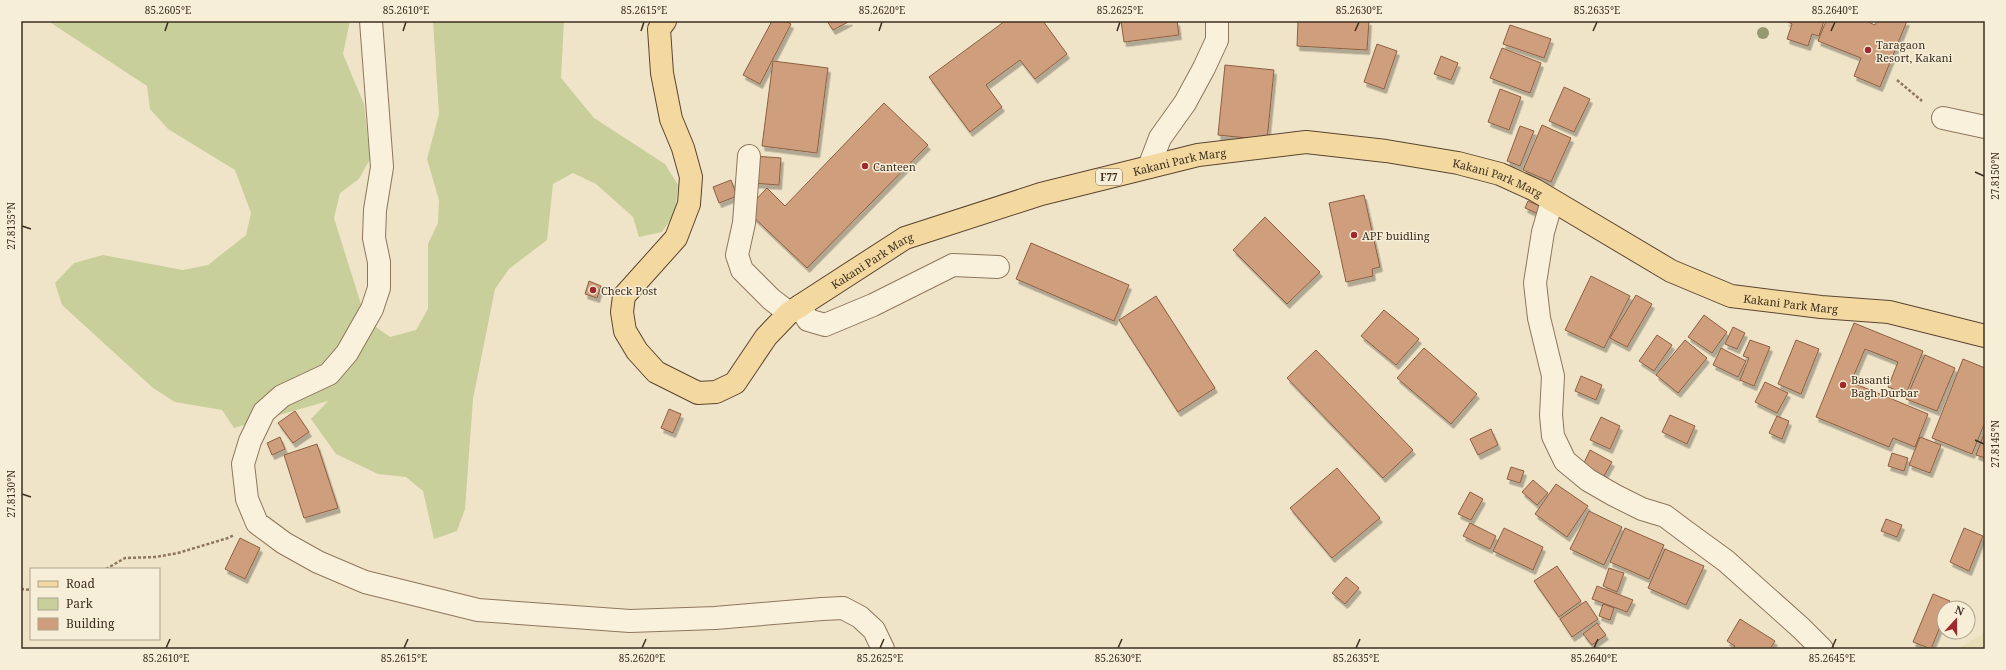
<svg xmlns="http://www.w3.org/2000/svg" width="2006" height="670" viewBox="0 0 2006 670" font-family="'Noto Serif',serif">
<defs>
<filter id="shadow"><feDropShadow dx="2.5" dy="4.5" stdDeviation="0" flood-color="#0004"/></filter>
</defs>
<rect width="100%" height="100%" fill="#f0e4c8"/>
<!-- farmland -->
<path fill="#e6deb5" d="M1985,633V649H1957Z"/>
<!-- green -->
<path fill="#c9cf9b" d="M48,21H350L343,54L364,104L370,159L359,179L340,193L334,218L366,320L390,337L416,330L428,309V244L438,223L439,200L427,159L439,114L433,21H564L561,78L594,118L665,164L678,185L675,213L662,232L639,237L633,217L596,184L573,173L553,184L547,240L509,269L495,289L473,399L465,509L457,531L434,539L423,491L406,477L378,474L336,454L311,419L328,401L234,428L222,410L175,402L153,388L62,305L55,283L74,263L103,255L183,270L208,265L246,235L251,213L235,170L168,129L150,109L147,86Z"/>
<!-- building -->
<path fill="#cf9f7d" stroke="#8d5f41" filter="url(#shadow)" d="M772,21H785L791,24L760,84L743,75Z
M827,21H850L833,30Z
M1005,21H1043L1067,54L1035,79L1020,60L986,85L1002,107L970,132L929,77Z
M1121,21H1177L1179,35L1124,42Z
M1298,21H1369L1367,50L1297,46Z
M1786,21H1824L1819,36L1812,34L1808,46L1787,39L1792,24Z
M1826,21H1866L1875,25L1877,21H1907L1880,87L1854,76L1861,58L1818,41Z
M1510,25L1551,39L1544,58L1503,44Z
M1377,44L1397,51L1384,89L1364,82Z
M1502,48L1541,63L1530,93L1490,78Z
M1441,56L1458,63L1451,80L1434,74Z
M773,61L828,68L817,153L762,146Z
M1225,65L1274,70L1267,140L1218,135Z
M1564,87L1590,99L1574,132L1549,121Z
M1500,89L1521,97L1509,130L1488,122Z
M884,103L928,145L807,268L746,210L767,188L785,206Z
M1542,125L1571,138L1551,182L1523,170Z
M1520,126L1534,131L1520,166L1507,161Z
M754,156L781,158L779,185L752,183Z
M731,180L737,196L719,203L713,187Z
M1364,195L1380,267L1372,269L1373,276L1346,282L1329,203Z
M1528,201L1540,206L1536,213L1525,208Z
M1265,217L1320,272L1287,304L1233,250Z
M1031,243L1129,285L1114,321L1016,279Z
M1591,276L1630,296L1604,348L1565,330Z
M589,281L601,286L597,298L585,294Z
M1636,295L1652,304L1627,347L1610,338Z
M1156,296L1215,388L1178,412L1119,320Z
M1384,310L1419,339L1396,365L1361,336Z
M1704,315L1727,332L1712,353L1688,337Z
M1854,323L1923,351L1906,394L1888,387L1898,362L1865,349L1851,382L1928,414L1915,447L1893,438L1889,447L1816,417Z
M1733,327L1745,333L1737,349L1725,344Z
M1657,335L1672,345L1654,371L1639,361Z
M1685,340L1707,358L1678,393L1656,375Z
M1750,340L1770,347L1754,386L1740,380L1749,358L1743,356Z
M1796,340L1819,349L1801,394L1778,384Z
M1424,348L1477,394L1451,424L1397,378Z
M1721,348L1746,361L1738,377L1713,365Z
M1316,350L1413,450L1383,478L1287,378Z
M1925,355L1955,368L1937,411L1906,399Z
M1963,359L1985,368V422L1972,454L1932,438Z
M1581,376L1602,385L1596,400L1575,391Z
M1765,382L1788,393L1777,413L1755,402Z
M669,409L681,414L673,433L661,428Z
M295,411L309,432L293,443L278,423Z
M1670,415L1695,426L1687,444L1662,432Z
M1777,416L1789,421L1782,439L1769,433Z
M1601,417L1620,426L1610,449L1590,440Z
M1491,429L1498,445L1478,455L1470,439Z
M1985,431V458L1976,455Z
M280,437L285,449L272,455L267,443Z
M1920,437L1941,445L1930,473L1909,465Z
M317,444L338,508L304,518L284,455Z
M1590,450L1612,462L1604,476L1583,465Z
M1892,453L1908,458L1904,471L1888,466Z
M1511,467L1524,471L1520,483L1507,479Z
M1337,468L1380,518L1332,558L1290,508Z
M1533,480L1548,493L1537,505L1522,492Z
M1556,484L1588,506L1567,537L1535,514Z
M1470,492L1483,499L1471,520L1458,514Z
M1589,511L1622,527L1604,565L1570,549Z
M1886,519L1902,525L1897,537L1881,531Z
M1470,523L1496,536L1490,549L1463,536Z
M1504,528L1543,547L1533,570L1493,551Z
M1625,528L1664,545L1649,579L1610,562Z
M1964,528L1983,536L1969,571L1950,562Z
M240,538L260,548L245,579L225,569Z
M1665,549L1704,566L1686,605L1648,588Z
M1557,566L1581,601L1559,617L1534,581Z
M1609,568L1624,573L1617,592L1603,586Z
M1346,577L1359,588L1345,604L1332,593Z
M1597,586L1633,600L1627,612L1592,599Z
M1933,594L1950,601L1948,608H1944V617L1931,649L1913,642Z
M1586,601L1598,619L1572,637L1560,619Z
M1603,604L1614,608L1610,620L1599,616Z
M1740,619L1775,641L1770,649H1733L1735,646L1727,641Z
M1597,623L1606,635L1592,645L1583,634Z"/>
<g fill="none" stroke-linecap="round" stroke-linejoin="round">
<!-- street casing -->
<g stroke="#8d765c" stroke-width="24">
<path id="street" d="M371,21L382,167L375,210L374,238L379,262V288L372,309L347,353L329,374L282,396L264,412L250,441L243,464L247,499L257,523L284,543L318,562L365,582L478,610L630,621L715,618L822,609L843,608L860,617L874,630L883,649
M1943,118L1985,127
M749,156L744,223L737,255L742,270L771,299L789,313
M1149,167L1160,138L1185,103L1204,68L1217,40V21
M1552,201L1543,232L1535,283L1539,318L1553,376L1551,415L1553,436L1565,461L1588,480L1614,495L1642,509L1665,516L1685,531L1726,561L1801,628L1822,649
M800,306L808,320L825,325L873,305L953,265L998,267"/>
</g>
<!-- primary casing -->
<g stroke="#5b4430" stroke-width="24">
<g id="primary">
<path id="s1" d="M665,21L659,29L662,73L671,119L683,148L691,177L689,204L676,238L624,296L622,312L625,331L637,351L656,372L698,393L716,392L735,383L766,337L789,313L905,238L1041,194L1198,155L1306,142L1386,151L1458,163L1500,174L1535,190L1671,271L1731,296L1821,307L1889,312L1985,336"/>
</g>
</g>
<!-- path -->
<path stroke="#8d765c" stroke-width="2.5" stroke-dasharray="3 2" stroke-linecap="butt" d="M1897,80L1922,101
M106,569L125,558L156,557L178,553L228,538L234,535
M21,589L31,590"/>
<!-- street -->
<use href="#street" stroke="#faf1dc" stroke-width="22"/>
<!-- primary -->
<use href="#primary" stroke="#f3d9a0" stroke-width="22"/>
</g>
<!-- trees -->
<circle fill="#96986f" cx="1763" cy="33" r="6"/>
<!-- ticks -->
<path fill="none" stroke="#3d2e20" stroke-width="1.5" d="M165,31L168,22M403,31L406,22M641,31L644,22M879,31L882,22M1117,31L1120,22M1355,31L1359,22M1593,31L1597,22M1831,31L1835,22M1975,172L1984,176M22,226L31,229M1975,440L1984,444M22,494L31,497M166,648L170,639M404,648L408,639M642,648L646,639M880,648L884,639M1118,648L1122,639M1356,648L1360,639M1594,648L1598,639M1832,648L1836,639"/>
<!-- markers -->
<g fill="#9e2a2b" stroke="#f7eed8" stroke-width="1.5">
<circle cx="1868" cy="50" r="4"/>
<circle cx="865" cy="166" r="4"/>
<circle cx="1354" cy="235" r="4"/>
<circle cx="593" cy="290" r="4"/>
<circle cx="1843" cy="385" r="4"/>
</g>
<g text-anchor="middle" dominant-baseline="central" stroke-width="3" stroke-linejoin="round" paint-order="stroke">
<!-- shield labels -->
<rect fill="#f7eed8" stroke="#756857" stroke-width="1" x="1096" y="169" width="26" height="16" rx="3"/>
<g font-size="10" font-weight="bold" fill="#3d2e20">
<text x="1109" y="177">F77</text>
</g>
<!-- poi labels -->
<g font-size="11" fill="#3d2e20" stroke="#f7eed8" text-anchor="start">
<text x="1876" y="44">Taragaon<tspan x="1876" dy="13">Resort, Kakani</tspan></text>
<text x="873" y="166">Canteen</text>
<text x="1362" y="235">APF buidling</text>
<text x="601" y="290">Check Post</text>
<text x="1851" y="379">Basanti<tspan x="1851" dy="13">Bagh Durbar</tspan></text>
</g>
<!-- street labels -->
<g font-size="11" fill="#3d2e20" stroke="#f7eed8">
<text stroke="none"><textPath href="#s1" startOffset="989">Kakani Park Marg</textPath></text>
<text stroke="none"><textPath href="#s1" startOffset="1313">Kakani Park Marg</textPath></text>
<text stroke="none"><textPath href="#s1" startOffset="664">Kakani Park Marg</textPath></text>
<text stroke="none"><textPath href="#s1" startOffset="1636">Kakani Park Marg</textPath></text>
</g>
</g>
<!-- border -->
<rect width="2006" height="670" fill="none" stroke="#f7eed8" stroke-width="44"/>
<!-- legend -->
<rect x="30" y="568" width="130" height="72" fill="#f7eed8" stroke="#ada18e"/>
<rect x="38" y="581" width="20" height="6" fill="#f3d9a0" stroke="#ada18e"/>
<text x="66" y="588" font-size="12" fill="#3d2e20">Road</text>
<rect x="38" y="598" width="20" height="12" fill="#c9cf9b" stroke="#ada18e"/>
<text x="66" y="608" font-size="12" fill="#3d2e20">Park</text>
<rect x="38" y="618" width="20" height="12" fill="#cf9f7d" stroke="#ada18e"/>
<text x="66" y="628" font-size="12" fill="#3d2e20">Building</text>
<!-- north arrow -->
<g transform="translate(1956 620) rotate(21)"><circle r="19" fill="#f7eed8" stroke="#ada18e"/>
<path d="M0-3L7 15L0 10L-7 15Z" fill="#9e2a2b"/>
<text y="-6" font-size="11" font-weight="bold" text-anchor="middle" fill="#3d2e20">N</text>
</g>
<rect x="22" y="22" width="1962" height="626" fill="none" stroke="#3d2e20" stroke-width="1.5"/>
<g font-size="10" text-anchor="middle" fill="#3d2e20">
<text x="168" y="14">85.2605°E</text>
<text x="406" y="14">85.2610°E</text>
<text x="644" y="14">85.2615°E</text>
<text x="882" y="14">85.2620°E</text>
<text x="1120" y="14">85.2625°E</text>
<text x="1359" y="14">85.2630°E</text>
<text x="1597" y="14">85.2635°E</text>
<text x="1835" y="14">85.2640°E</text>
<text transform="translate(1995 176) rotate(-90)" y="4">27.8150°N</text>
<text transform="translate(11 226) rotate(-90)" y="4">27.8135°N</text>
<text transform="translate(1995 444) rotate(-90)" y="4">27.8145°N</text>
<text transform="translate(11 494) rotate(-90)" y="4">27.8130°N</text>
<text x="166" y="662">85.2610°E</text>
<text x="404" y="662">85.2615°E</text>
<text x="642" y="662">85.2620°E</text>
<text x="880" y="662">85.2625°E</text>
<text x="1118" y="662">85.2630°E</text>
<text x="1356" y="662">85.2635°E</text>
<text x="1594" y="662">85.2640°E</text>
<text x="1832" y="662">85.2645°E</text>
</g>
</svg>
